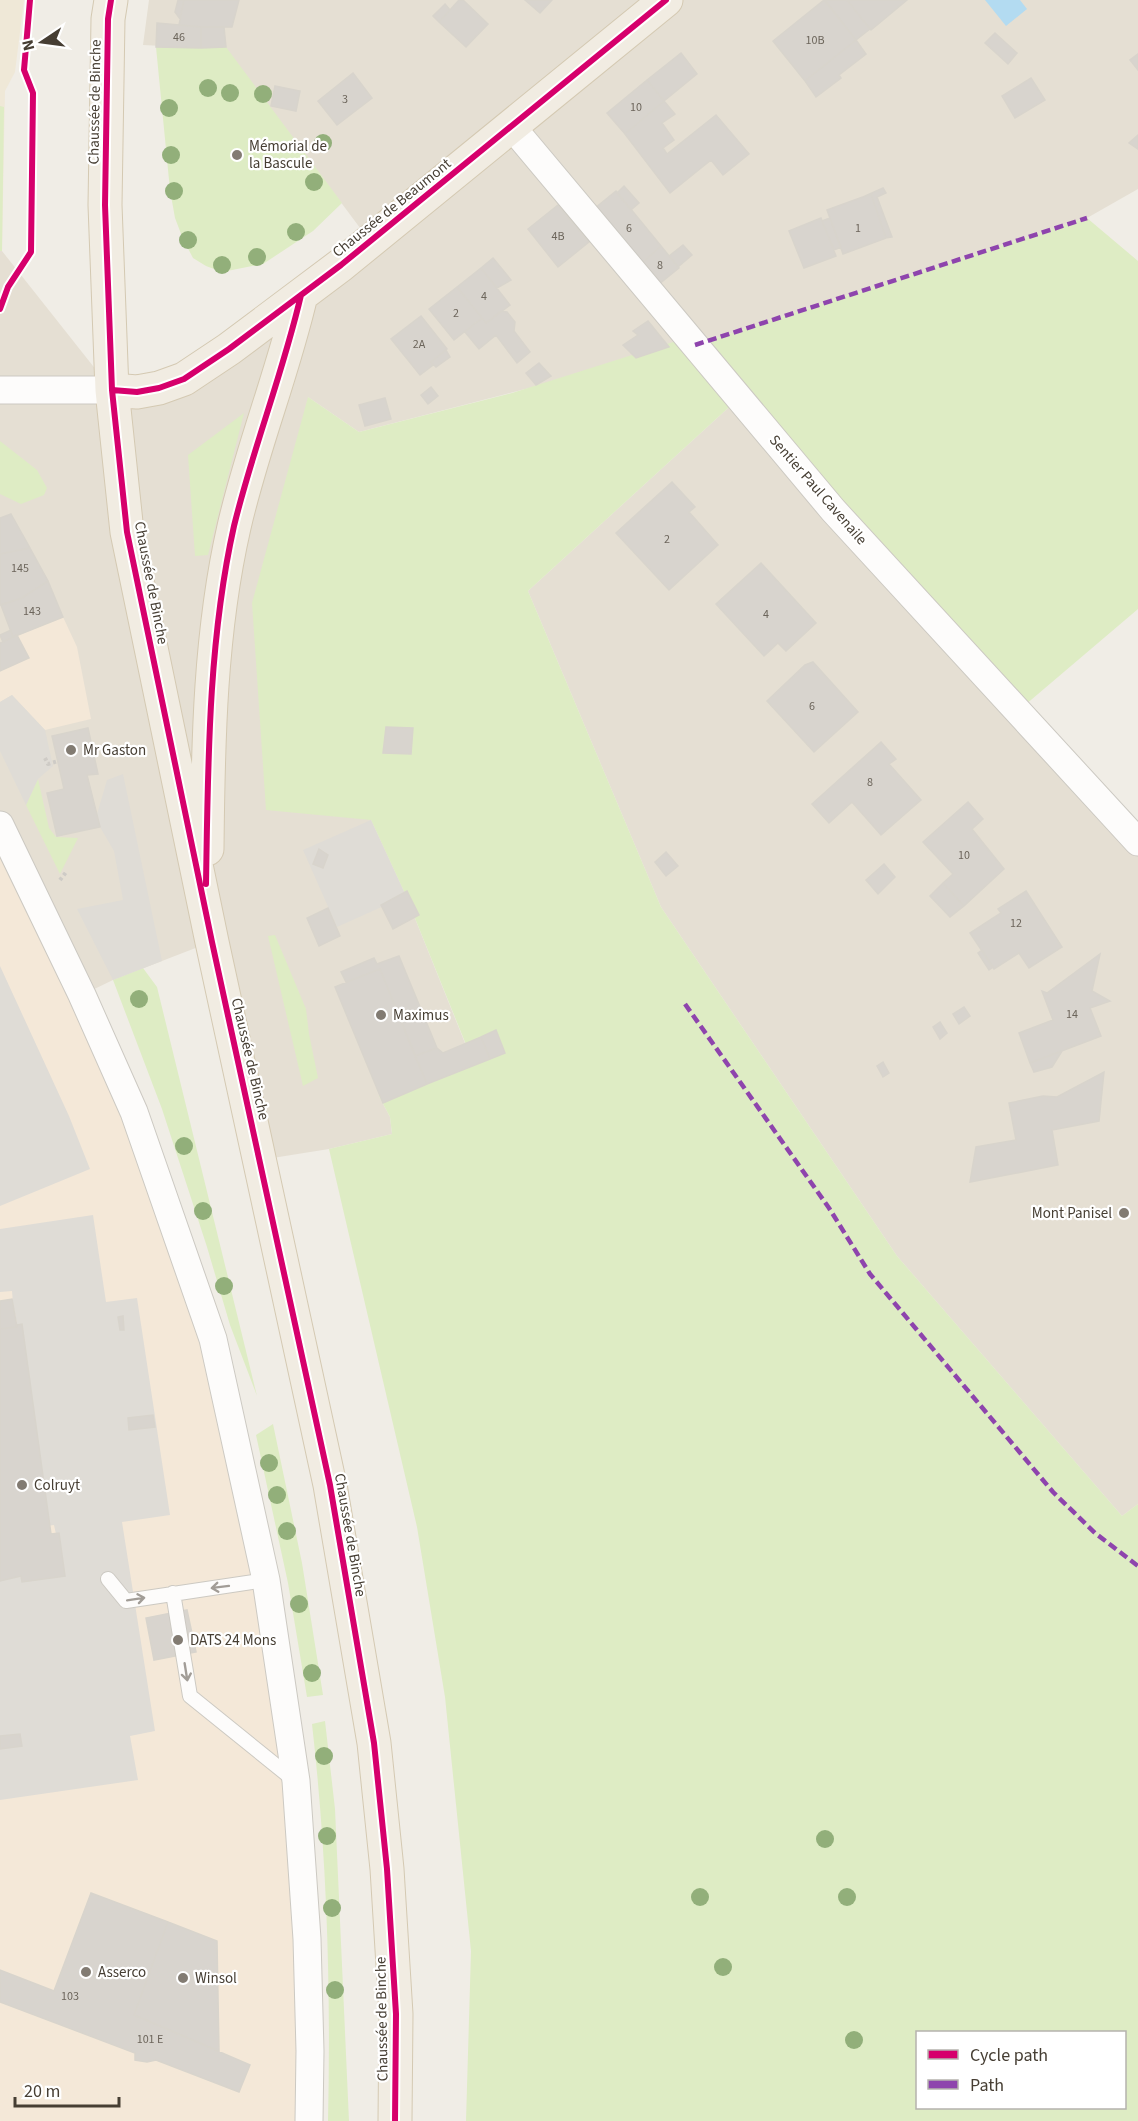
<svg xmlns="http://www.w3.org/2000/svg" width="1138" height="2121" viewBox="0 0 1138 2121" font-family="'Source Sans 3',sans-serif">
<rect width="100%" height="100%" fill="#f0ede6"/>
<!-- residential -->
<path fill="#e5dfd3" d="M149,0H1138V189L1087,218L695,345L359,432L308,397L371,820L406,896L473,1063L379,1096L390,1117L392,1134L329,1149L260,1160L211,942L113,980L82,995L0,825V251H2L112,390L137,392L369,240L287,130L201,48L143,45Z
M739,398L1138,842V1504L1122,1516L897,1256L661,907L528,591Z"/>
<!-- commercial -->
<path fill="#f4e8d8" d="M63,617L77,647L91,719L45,730L12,695L0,702V643Z
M0,825L82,995L213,1339L296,1781L309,2121H0Z"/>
<!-- education -->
<path fill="#efe8d7" d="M0,0H24L15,72L5,91L2,251H0Z"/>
<!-- green -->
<path fill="#deecc4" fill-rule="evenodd" d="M156,47H226L342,203L313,231L263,264L222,272L206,266L193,258L183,239L175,218L170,190Z
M0,106L4,107L2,251H0Z
M1087,218L1138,261V609L1018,711L739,398L528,591L661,907L897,1256L1122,1516L1138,1504V2121H466L471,1951L445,1697L417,1527L329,1149L392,1134L390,1117L379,1096L473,1062L406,896L371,820L266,810L252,603L308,397L359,432L512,393L689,337L695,345ZM918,2032H1124V2108H918Z
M244,413L208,555L195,556L188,455Z
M0,441L37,470L47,488L44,495L21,504L0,494Z
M38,779L49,828L56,837L78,838L60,874L26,805Z
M275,935L306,1009L309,1034L318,1078L303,1086L268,936Z
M143,968L157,987L257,1396L230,1325L207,1247L162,1109L113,980Z
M273,1424L302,1563L323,1695L307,1697L288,1583L256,1435Z
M325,1721L335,1809L349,2121H328C331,1988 327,1856 312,1724Z"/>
<!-- parking -->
<path fill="#dfdcd6" d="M12,695L45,730L53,766L38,779L26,805L0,751V702Z
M123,774L162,961L113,980L77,909L123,900L114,851L100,827L97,814L107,780Z
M371,820L406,896L337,927L303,850Z
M0,966L69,1116L90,1169L0,1206Z
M93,1215L106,1302L137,1298L170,1515L122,1522L155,1731L130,1736L138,1780L0,1800V1572L65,1575L54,1525L46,1526L35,1420L13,1303L12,1291L0,1292V1229Z"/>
<!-- water -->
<path fill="#b3dbf1" d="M985,0H1020L1027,9L1006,26Z"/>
<!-- building -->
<path fill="#d8d4ce" stroke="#d8d4cc" stroke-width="1.5" d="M178,0H184L180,19L175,12Z
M184,0H239L232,27H201L179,25Z
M459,0H463L488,24L466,47L439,22Z
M525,0H552L540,13Z
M824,0L856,40L805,81L773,41Z
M825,0H847L870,29L856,40Z
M847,0H907L871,30Z
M445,4L450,10L439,22L433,16Z
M157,23L201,27V48L156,47Z
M201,27H224L226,47L201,48Z
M995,33L1017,53L1008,64L985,43Z
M856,40L866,54L839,75L841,78L816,97L805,81Z
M681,53L697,74L664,101L647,80Z
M1138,54V70L1130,60Z
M353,73L372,98L337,125L318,101Z
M1031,78L1045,100L1015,118L1002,96Z
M647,80L664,101L625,134L607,113Z
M275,86L300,91L296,111L271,106Z
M664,101L675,114L662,123L674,140L663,148L667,154L716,115L749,154L723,175L711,160L670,193L625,134Z
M1138,135V149L1129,143Z
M624,186L639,203L631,210L617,193Z
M883,188L886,193L877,197L892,237L886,238L871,194L863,197Z
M616,191L661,246L641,264L595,208Z
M871,194L886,238L843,254L827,210Z
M558,205L589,242L558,267L528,229Z
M821,218L836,256L804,268L789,231Z
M830,218L841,247L834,250L822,221Z
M683,245L692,255L678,267L669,256Z
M661,246L679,268L658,285L641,264Z
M493,258L511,280L497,288L481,268Z
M481,268L510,305L486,323L457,287Z
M457,287L482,318L454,340L429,309Z
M501,311L507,312L515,322L514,331L530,352L517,363L496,335L479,349L465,332L482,318L486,323Z
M421,316L447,349L431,362L433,365L420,375L391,339Z
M648,321L669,347L636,358L623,345L638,335L633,331Z
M446,350L450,357L436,367L431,362Z
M539,363L551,376L536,385L526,373Z
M431,387L438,396L428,404L421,395Z
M385,398L391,419L365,426L359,405Z
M672,482L695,507L689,512L718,545L669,590L616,533Z
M11,514L30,548L0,554V518Z
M30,548L48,581L22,598L0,605V554Z
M761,563L816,623L786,651L778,643L764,656L716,604Z
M48,581L63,617L13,637L1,605L22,598Z
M11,630L13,637L3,642L0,635Z
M17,635L29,658L0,671V643Z
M813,662L858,712L814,752L767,701L805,665Z
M386,727L413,728L411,754L383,753Z
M88,728L98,774L87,775L100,827L57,836L47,793L64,789L52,736Z
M881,742L896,759L889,764L921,800L881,835L852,802L829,823L812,804Z
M968,802L983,819L972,829L1004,869L964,906L943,883L953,874L923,842Z
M319,849L328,855L323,868L313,864Z
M666,852L678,866L666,876L655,862Z
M884,864L895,877L878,894L866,880Z
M943,883L964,906L950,917L930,896Z
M407,891L419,915L393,929L381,905Z
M1026,891L1062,947L1029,968L1019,953L994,969L970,933L1001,913L998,909Z
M328,908L340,936L319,946L307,918Z
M982,950L993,967L989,970L978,953Z
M1100,954L1092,991L1110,1001L1090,1008L1101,1036L1030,1063L1019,1033L1053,1020L1042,991L1047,993Z
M399,956L437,1048L415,1056L380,969L346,982L341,972L374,958L377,964Z
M380,969L427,1084L383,1103L335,987Z
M964,1007L970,1016L959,1024L953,1014Z
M940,1022L947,1033L940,1039L933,1027Z
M496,1030L505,1053L490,1059L481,1037Z
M481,1037L490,1059L427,1084L415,1056L437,1048L443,1053Z
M1062,1051L1052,1067L1034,1072L1030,1063Z
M883,1062L889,1073L883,1077L877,1066Z
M1104,1072L1099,1121L1052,1130L1058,1165L970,1182L976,1147L1016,1140L1009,1103L1043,1096L1057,1097Z
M12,1299L17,1327L0,1329V1301Z
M123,1316L124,1330H120L118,1317Z
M22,1324L51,1534L59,1533L65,1576L22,1582L21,1576L0,1581V1329L17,1327L16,1325Z
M153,1415L155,1427L129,1430L128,1418Z
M187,1610L196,1652L154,1660L146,1618Z
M20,1734L22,1746L0,1749V1736Z
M91,1893L168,1922L134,2015L250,2065L239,2092L156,2060L147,2062L135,2060V2053L0,2002V1970L54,1991Z
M168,1922L217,1941L219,2051L134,2015Z"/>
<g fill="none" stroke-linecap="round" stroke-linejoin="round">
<!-- service casing -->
<g stroke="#ccc9c2" stroke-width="16">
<path id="service" d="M108,1579L126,1601L266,1580
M173,1593L190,1696L294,1780"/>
</g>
<!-- minor casing -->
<g stroke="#ccc9c2" stroke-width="29">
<path id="minor" d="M512,127L833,510L1138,842
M0,390H112
M0,825L82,995L134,1112L213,1339L266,1580L296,1781L307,1939L310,2051L309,2121"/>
</g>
<!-- primary casing -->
<g stroke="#d4c9b2" stroke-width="35">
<path id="primary" d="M111,0L108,19L105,205L112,390L127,532L212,942L330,1485L374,1743L387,1869L396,2014L395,2121
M112,390L137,392L159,388L184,379L229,349L341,265L666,0
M207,849C208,742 210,632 234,527C252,448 283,373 301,295"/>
</g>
<!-- path -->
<path stroke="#cecbc6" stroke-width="4" stroke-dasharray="3 3" stroke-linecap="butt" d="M45,758L48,764L58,761
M60,880L67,871"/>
<!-- service -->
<use href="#service" stroke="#fdfcfb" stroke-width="14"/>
<!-- minor -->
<use href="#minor" stroke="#fdfcfb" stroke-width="27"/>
<!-- primary -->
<use href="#primary" stroke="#f1ece2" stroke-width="33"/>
<!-- quiet -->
<path stroke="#8e44ad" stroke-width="4.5" stroke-dasharray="9 4.5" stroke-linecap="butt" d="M695,345L1087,218
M685,1004L829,1208L870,1274L1053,1492L1095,1533L1138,1566"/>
<!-- cycleway casing -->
<g stroke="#fff" stroke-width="10">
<path id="cycleway" d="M111,0L108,19L105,205L112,390L127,532L212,942L330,1485L374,1743L387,1869L396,2014L395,2121
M0,309L8,287L31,252L33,93L24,70L30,0
M112,390L137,392L159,388L184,379L229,349L341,265L666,0
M206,884C208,766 208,642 234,526C253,448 283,373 301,295"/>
</g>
<!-- cycleway -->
<use href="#cycleway" stroke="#d6006c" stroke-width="6"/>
</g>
<!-- trees -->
<g fill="#92af7a">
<circle cx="208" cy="88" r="9"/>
<circle cx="230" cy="93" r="9"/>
<circle cx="263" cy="94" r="9"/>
<circle cx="169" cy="108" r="9"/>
<circle cx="323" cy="143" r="9"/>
<circle cx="171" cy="155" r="9"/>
<circle cx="314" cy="182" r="9"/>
<circle cx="174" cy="191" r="9"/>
<circle cx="296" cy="232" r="9"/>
<circle cx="188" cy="240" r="9"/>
<circle cx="257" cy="257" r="9"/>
<circle cx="222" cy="265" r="9"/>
<circle cx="139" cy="999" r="9"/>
<circle cx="184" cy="1146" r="9"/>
<circle cx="203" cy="1211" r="9"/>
<circle cx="224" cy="1286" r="9"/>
<circle cx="269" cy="1463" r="9"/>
<circle cx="277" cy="1495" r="9"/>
<circle cx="287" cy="1531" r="9"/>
<circle cx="299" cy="1604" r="9"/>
<circle cx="312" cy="1673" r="9"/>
<circle cx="324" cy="1756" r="9"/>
<circle cx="327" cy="1836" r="9"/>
<circle cx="825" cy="1839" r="9"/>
<circle cx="700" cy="1897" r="9"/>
<circle cx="847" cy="1897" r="9"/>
<circle cx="332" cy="1908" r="9"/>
<circle cx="723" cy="1967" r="9"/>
<circle cx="335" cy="1990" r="9"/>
<circle cx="854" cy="2040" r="9"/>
</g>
<!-- one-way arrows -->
<defs><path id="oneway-shaft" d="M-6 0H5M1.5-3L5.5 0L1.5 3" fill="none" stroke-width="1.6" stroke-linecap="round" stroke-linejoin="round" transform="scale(1.5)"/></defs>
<g stroke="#a29d97">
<use href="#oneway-shaft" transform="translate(220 1587) rotate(173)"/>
<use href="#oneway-shaft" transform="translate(136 1599) rotate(-9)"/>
<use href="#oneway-shaft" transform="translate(186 1672) rotate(81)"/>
</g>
<!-- markers -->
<g fill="#827b72" stroke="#fff" stroke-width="2">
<circle cx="237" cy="155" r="6"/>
<circle cx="71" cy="750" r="6"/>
<circle cx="381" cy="1015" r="6"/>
<circle cx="1124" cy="1213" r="6"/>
<circle cx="22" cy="1485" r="6"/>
<circle cx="178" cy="1640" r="6"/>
<circle cx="86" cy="1972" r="6"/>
<circle cx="183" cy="1978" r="6"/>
</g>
<g text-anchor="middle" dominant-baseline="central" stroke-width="4.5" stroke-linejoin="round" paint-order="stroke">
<!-- number labels -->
<g font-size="12" fill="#6c655b">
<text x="179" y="37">46</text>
<text x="815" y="40">10B</text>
<text x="345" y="99">3</text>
<text x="636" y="107">10</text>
<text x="629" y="228">6</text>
<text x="858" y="228">1</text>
<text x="558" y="236">4B</text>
<text x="660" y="265">8</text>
<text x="484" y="296">4</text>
<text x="456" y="313">2</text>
<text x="419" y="344">2A</text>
<text x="667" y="539">2</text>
<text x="20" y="568">145</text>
<text x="32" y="611">143</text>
<text x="766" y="614">4</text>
<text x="812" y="706">6</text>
<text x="870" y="782">8</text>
<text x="964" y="855">10</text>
<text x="1016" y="923">12</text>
<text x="1072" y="1014">14</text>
<text x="70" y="1996">103</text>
<text x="150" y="2039">101 E</text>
</g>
<!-- street labels -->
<g font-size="15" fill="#463e33" stroke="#fff">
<text transform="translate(95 102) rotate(-89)">Chaussée de Binche</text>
<text transform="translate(392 208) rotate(-39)">Chaussée de Beaumont</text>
<text transform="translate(818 490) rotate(49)">Sentier Paul Cavenaile</text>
<text transform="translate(151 583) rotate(79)">Chaussée de Binche</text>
<text transform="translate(250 1059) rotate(77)">Chaussée de Binche</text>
<text transform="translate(350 1535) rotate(80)">Chaussée de Binche</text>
<text transform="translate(382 2019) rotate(-91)">Chaussée de Binche</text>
</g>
<!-- poi labels -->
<g font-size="15" fill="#463e33" stroke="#fff" text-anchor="start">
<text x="249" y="146">Mémorial de<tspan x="249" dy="17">la Bascule</tspan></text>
<text x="83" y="750">Mr Gaston</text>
<text x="393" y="1015">Maximus</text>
<text x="1112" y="1213" text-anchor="end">Mont Panisel</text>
<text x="34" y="1485">Colruyt</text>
<text x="190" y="1640">DATS 24 Mons</text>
<text x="98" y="1972">Asserco</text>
<text x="195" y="1978">Winsol</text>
</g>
</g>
<!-- legend -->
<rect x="916" y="2031" width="210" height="78" fill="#ffffff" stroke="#b5b2ad" stroke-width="1.5"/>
<rect x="928" y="2050" width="30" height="9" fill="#d6006c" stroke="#b5b2ad" stroke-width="1.5"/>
<text x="970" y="2061" font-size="18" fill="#463e33">Cycle path</text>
<rect x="928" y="2080" width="30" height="9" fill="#8e44ad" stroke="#b5b2ad" stroke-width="1.5"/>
<text x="970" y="2091" font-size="18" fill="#463e33">Path</text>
<!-- north arrow -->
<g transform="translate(42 42) rotate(257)" stroke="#ffffff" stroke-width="4.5" paint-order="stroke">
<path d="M0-4.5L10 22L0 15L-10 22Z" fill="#463e33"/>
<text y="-9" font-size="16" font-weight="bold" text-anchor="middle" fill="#463e33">N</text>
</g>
<!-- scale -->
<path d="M15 2097v9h104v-9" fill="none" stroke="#463e33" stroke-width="3"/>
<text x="24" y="2097" font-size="18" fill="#463e33" stroke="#ffffff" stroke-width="4.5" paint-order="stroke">20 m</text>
</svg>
